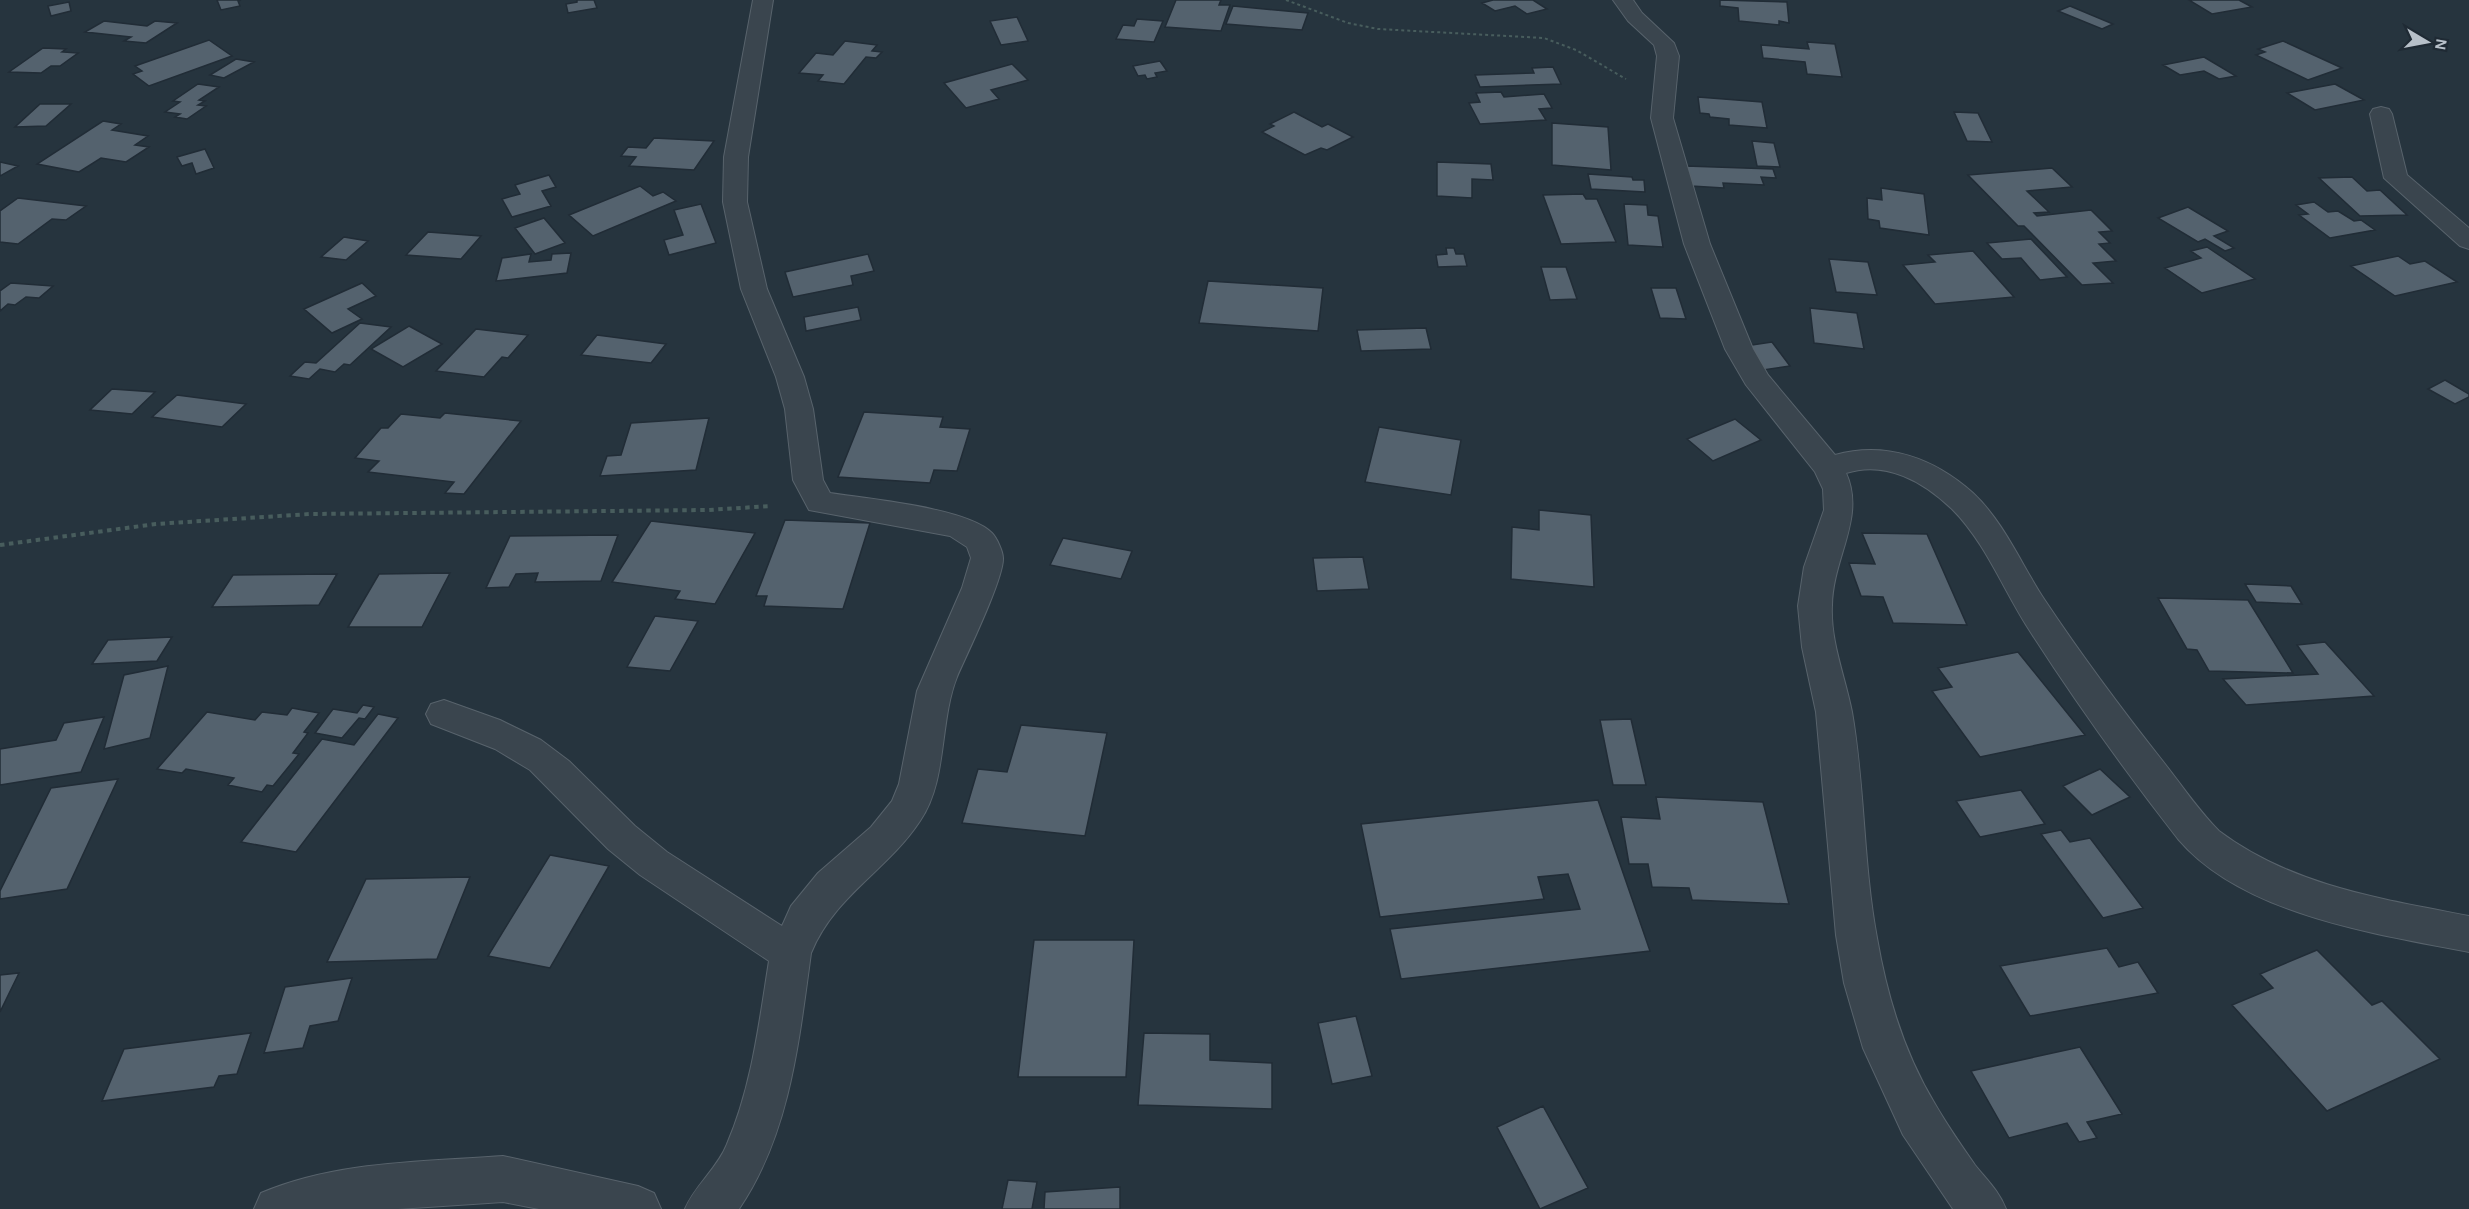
<svg xmlns="http://www.w3.org/2000/svg" width="2469" height="1209" viewBox="0 0 2469 1209" font-family="'Alegreya Sans',sans-serif">
<rect width="100%" height="100%" fill="#26343e"/>
<!-- building -->
<path fill="#54626e" stroke="#212c36" stroke-width="1.5" d="M217,0H241L238,1L240,6L221,10Z
M577,0H594L597,8L568,13L566,4L577,2Z
M1176,0H1221L1219,5H1230L1221,31L1165,27Z
M1493,0H1533L1547,9L1527,14L1515,6L1495,11L1482,3Z
M1720,0L1787,2L1789,23L1779,21V25L1739,21L1738,8L1720,6Z
M2189,0H2239L2252,7L2212,14Z
M69,2L71,11L51,16L48,6Z
M1233,6L1308,13L1302,30L1226,24Z
M2070,6L2113,24L2102,29L2058,11Z
M1017,17L1028,41L1001,45L990,21Z
M1137,19L1163,21L1154,42L1116,39L1123,25L1134,26Z
M104,21L147,26L155,21L177,23L146,43L124,41L131,37L85,32Z
M209,40L232,56L149,86L133,74L142,71L135,66Z
M845,41L877,45L872,51L882,52L876,58L866,57L844,84L818,81L823,75L799,73L816,53L833,55Z
M2283,41L2342,68L2308,80L2256,55L2265,52L2258,49Z
M1807,42L1835,44L1842,77L1807,74L1805,62L1763,58L1761,45L1809,49Z
M43,48L66,49L62,52L78,53L60,66H51L41,73L9,72Z
M2204,57L2236,76L2219,79L2204,71L2180,75L2163,65Z
M236,59L254,62L224,78L210,75Z
M1160,61L1167,71L1155,73L1157,77L1147,79L1145,75L1138,76L1133,66Z
M1012,64L1028,80L991,90L999,99L966,108L944,83Z
M1553,67L1561,84L1480,87L1475,75L1534,73L1532,68Z
M198,84L219,87L199,100L205,101L198,105L206,106L187,119L175,117L180,114L165,112L180,102L173,101Z
M2335,84L2364,100L2315,110L2287,93Z
M1501,92L1504,97L1544,94L1552,108L1539,109L1546,120L1480,124L1469,103L1480,102L1476,93Z
M1698,97L1762,102L1767,128L1729,125V119L1710,117L1709,114L1700,113Z
M40,104H71L46,126L15,127Z
M1294,112L1322,127L1328,124L1353,137L1327,150L1321,148L1305,155L1262,132L1274,126L1270,124Z
M1954,112L1978,113L1992,142L1967,141Z
M103,121L121,124L112,130L148,136L135,145L149,147L126,162L101,158L79,172L37,164Z
M1552,123L1608,127L1611,170L1552,165Z
M654,138L714,141L694,170L629,166L636,157L621,156L628,147L646,148Z
M1752,141L1774,143L1780,167L1757,166Z
M205,149L214,168L196,174L192,163L182,166L177,157Z
M0,162L18,166L0,176Z
M1437,162L1491,164L1493,180L1472,179V198L1437,196Z
M1686,166L1773,169L1776,178L1761,177L1764,185L1723,183L1724,188L1691,186Z
M2052,168L2072,187L2027,191L2049,212L2034,213L2037,216L2091,210L2112,231L2099,232L2110,243L2099,244L2116,261L2093,263L2113,283L2082,285L2024,226H2018L1968,175Z
M1588,174L1632,177L1633,180H1644L1645,192L1591,189Z
M549,175L556,187L542,191L551,206L512,217L502,199L520,194L515,185Z
M2352,177L2367,191L2380,190L2407,215L2360,216L2319,178Z
M640,186L653,196L663,192L676,201L593,236L569,215Z
M1881,188L1924,194L1929,235L1880,228L1879,221L1868,219L1867,198L1882,200Z
M1583,194L1586,199H1597L1616,242L1561,244L1543,195Z
M18,198L86,206L66,220L52,219L18,244L0,242V211Z
M2314,202L2328,212L2338,211L2354,221L2361,220L2375,230L2330,238L2299,215L2308,214L2296,205Z
M701,204L716,243L669,255L664,240L683,235L674,210Z
M1624,204L1647,205L1648,215L1658,216L1663,247L1628,245Z
M2188,207L2228,231L2214,236L2234,248L2225,251L2205,239L2198,242L2158,218Z
M544,218L565,243L535,254L515,228Z
M428,232L481,236L461,259L406,255Z
M344,237L368,241L346,260L321,257Z
M2031,239L2067,277L2040,280L2021,258L2002,259L1987,243Z
M2207,247L2255,279L2202,293L2165,268L2201,258L2191,251Z
M1446,248H1454L1456,254H1464L1467,266L1438,267L1436,255L1447,254Z
M1973,251L2014,297L1935,304L1903,265L1935,262L1928,255Z
M571,253L567,273L496,281L502,258L531,254L529,262L551,260L552,254Z
M868,254L874,271L851,276L853,285L793,297L785,272Z
M2398,256L2410,264L2425,261L2457,282L2395,296L2351,266Z
M1829,259L1868,262L1877,295L1836,292Z
M1541,267H1566L1577,299L1550,300Z
M1208,281L1323,288L1318,331L1199,323Z
M11,283L53,286L39,298L26,297L15,305L8,304L0,311V291Z
M362,283L376,296L348,309L362,319L332,333L304,309Z
M1651,288H1676L1686,319L1660,318Z
M858,307L861,320L806,331L804,317Z
M1810,308L1857,313L1864,349L1814,343Z
M360,323L391,327L350,365L344,364L335,372L320,369L309,379L290,376L305,362L316,363Z
M409,326L442,344L403,367L371,349Z
M1426,328L1431,349L1361,351L1357,330Z
M476,329L528,335L508,358L502,357L484,377L436,371Z
M597,335L666,344L651,363L581,355Z
M1772,342L1790,366L1763,370L1745,346Z
M2445,380L2469,394V397L2455,404L2428,389Z
M112,389L155,392L132,414L90,410Z
M177,395L246,404L222,427L152,417Z
M864,412L943,417L940,427L970,429L957,471L934,470L930,483L838,477Z
M445,413L521,421L464,494L445,493L454,482L368,472L379,461L355,458L381,428H388L401,414L440,418Z
M709,418L696,470L600,476L607,456L621,455L631,423Z
M1735,419L1761,440L1713,461L1687,439Z
M1379,427L1461,440L1451,495L1365,482Z
M1539,510L1591,515L1594,587L1511,579L1512,527L1539,530Z
M785,520L870,523L843,609L764,606L767,596H756Z
M651,521L755,533L715,604L675,599L680,591L612,582Z
M1862,533L1927,534L1967,625L1893,623L1883,597L1861,596L1849,563L1875,564Z
M618,535L601,581L535,582L538,573L516,574L509,587L486,588L510,536Z
M1063,538L1132,551L1121,579L1050,565Z
M1363,557L1369,589L1317,591L1313,558Z
M450,573L422,627H348L379,574Z
M337,574L319,605L212,607L233,575Z
M2245,584L2291,586L2302,604L2256,602Z
M2158,598L2248,600L2293,673L2209,671L2197,650L2187,649Z
M655,616L698,621L670,671L627,667Z
M172,637L157,661L92,664L108,640Z
M2325,642L2374,696L2246,705L2223,679L2318,674L2297,645Z
M2018,652L2085,735L1980,757L1932,691L1952,687L1938,668Z
M168,666L150,738L104,749L124,675Z
M363,705L374,707L365,719L359,718L342,738L315,733L333,709L357,713Z
M292,708L319,713L304,732L308,733L293,753L299,754L273,786L267,785L262,792L228,785L234,778L186,769L182,773L157,769L207,712L255,720L262,712L287,715Z
M378,714L398,718L296,852L241,842L322,739L354,745Z
M104,717L81,772L0,785V749L56,740L64,723Z
M1631,719L1646,785H1613L1600,720Z
M1021,725L1107,733L1085,836L962,823L978,769L1007,772Z
M2100,769L2130,797L2092,815L2063,786Z
M118,779L67,889L0,899V891L51,788Z
M2021,790L2045,824L1980,837L1956,801Z
M1656,797L1763,802L1789,904L1692,900L1689,888L1652,887L1648,864H1629L1621,817L1660,819Z
M1598,800L1650,951L1401,979L1390,929L1580,909L1568,874L1538,877L1544,899L1380,917L1361,824Z
M2061,830L2070,842L2090,838L2143,908L2103,918L2041,834Z
M550,855L609,866L550,968L488,956Z
M470,877L437,959L327,962L366,879Z
M1034,940H1134L1126,1077H1018Z
M2107,948L2119,967L2138,962L2158,993L2030,1016L2000,966Z
M2317,950L2372,1005L2382,1001L2440,1059L2327,1111L2232,1005L2273,988L2260,974Z
M19,973L0,1012V975Z
M352,978L338,1021L310,1026L303,1048L264,1053L285,987Z
M1356,1016L1372,1076L1332,1084L1318,1023Z
M251,1033L237,1074L219,1076L214,1087L102,1101L124,1049Z
M1144,1033L1210,1034V1060L1272,1063V1109L1138,1105Z
M2080,1047L2122,1114L2087,1122L2097,1138L2079,1142L2067,1123L2009,1138L1971,1071Z
M1543,1106L1588,1188L1540,1209L1497,1127Z
M1008,1180L1037,1182L1032,1209H1002Z
M1120,1187V1209H1044L1045,1192Z"/>
<g fill="none" stroke-linecap="round" stroke-linejoin="round">
<!-- minor casing -->
<g stroke="#58636c" stroke-width="2">
<path id="minor" d="M753,0H773L748,157L747,202L767,289L804,377L813,409L823,480L830,493C868,499 968,508 992,533C997,538 1003,552 1003,558C1004,578 967,654 957,677C939,722 948,780 920,821C887,871 835,895 811,953C799,1041 790,1134 739,1209H685C695,1185 717,1169 727,1144C752,1086 759,1023 769,961L640,875L608,849L530,770L495,749L431,724L426,714L431,704L444,700L500,720L541,740L569,761L635,826L667,852L782,926L791,906L818,873L871,827L892,801L899,784L917,691L962,588L971,558L967,547L950,536L809,510L793,480L785,409L776,377L741,289L723,202L724,157Z
M1613,0H1633L1642,13L1674,43L1679,56L1673,118L1710,244L1753,349L1768,375L1835,455C1886,441 1934,458 1973,493C2004,522 2021,564 2044,599C2082,656 2123,711 2165,764C2183,787 2199,811 2219,831C2292,886 2382,899 2469,916V952C2376,934 2243,915 2178,839C2125,771 2074,700 2028,628C2003,589 1985,542 1952,509C1924,482 1886,460 1846,473C1866,517 1833,557 1832,605C1830,641 1845,676 1852,712C1865,786 1863,863 1877,938C1887,996 1904,1053 1935,1104C1947,1125 1961,1145 1975,1165C1987,1180 1999,1191 2006,1209H1953L1903,1135L1863,1048L1844,983L1836,935L1816,712L1802,647L1798,606L1804,567L1824,510L1823,489L1815,472L1746,385L1725,349L1684,244L1651,118L1657,56L1654,45L1628,21Z
M2381,107L2389,109L2392,114L2407,175L2469,228V249L2460,246L2384,178L2370,114L2373,109Z
M503,1156L638,1186L654,1193L661,1209H539L503,1202L398,1209H254L261,1193C336,1161 423,1162 503,1156Z"/>
</g>
<!-- path-far1 -->
<path stroke="#485d5d" stroke-width="2" stroke-dasharray="3 3" stroke-linecap="butt" d="M1286,0L1348,23L1378,29L1544,38L1576,50L1626,79"/>
<!-- path -->
<path stroke="#485d5d" stroke-width="4" stroke-dasharray="4.5 4.5" stroke-linecap="butt" d="M0,545L156,524L310,514L708,510L771,506"/>
<!-- minor -->
<use href="#minor" fill="#3a454e" fill-rule="evenodd"/>
</g>
<!-- north arrow -->
<g transform="translate(2427 42) rotate(100)" stroke="#1f2a34" stroke-width="4.5" paint-order="stroke">
<path d="M0-4.5L10 22L0 15L-10 22Z" fill="#b7c0c9"/>
<text y="-9" font-size="16" font-weight="bold" text-anchor="middle" fill="#b7c0c9">N</text>
</g>
</svg>
